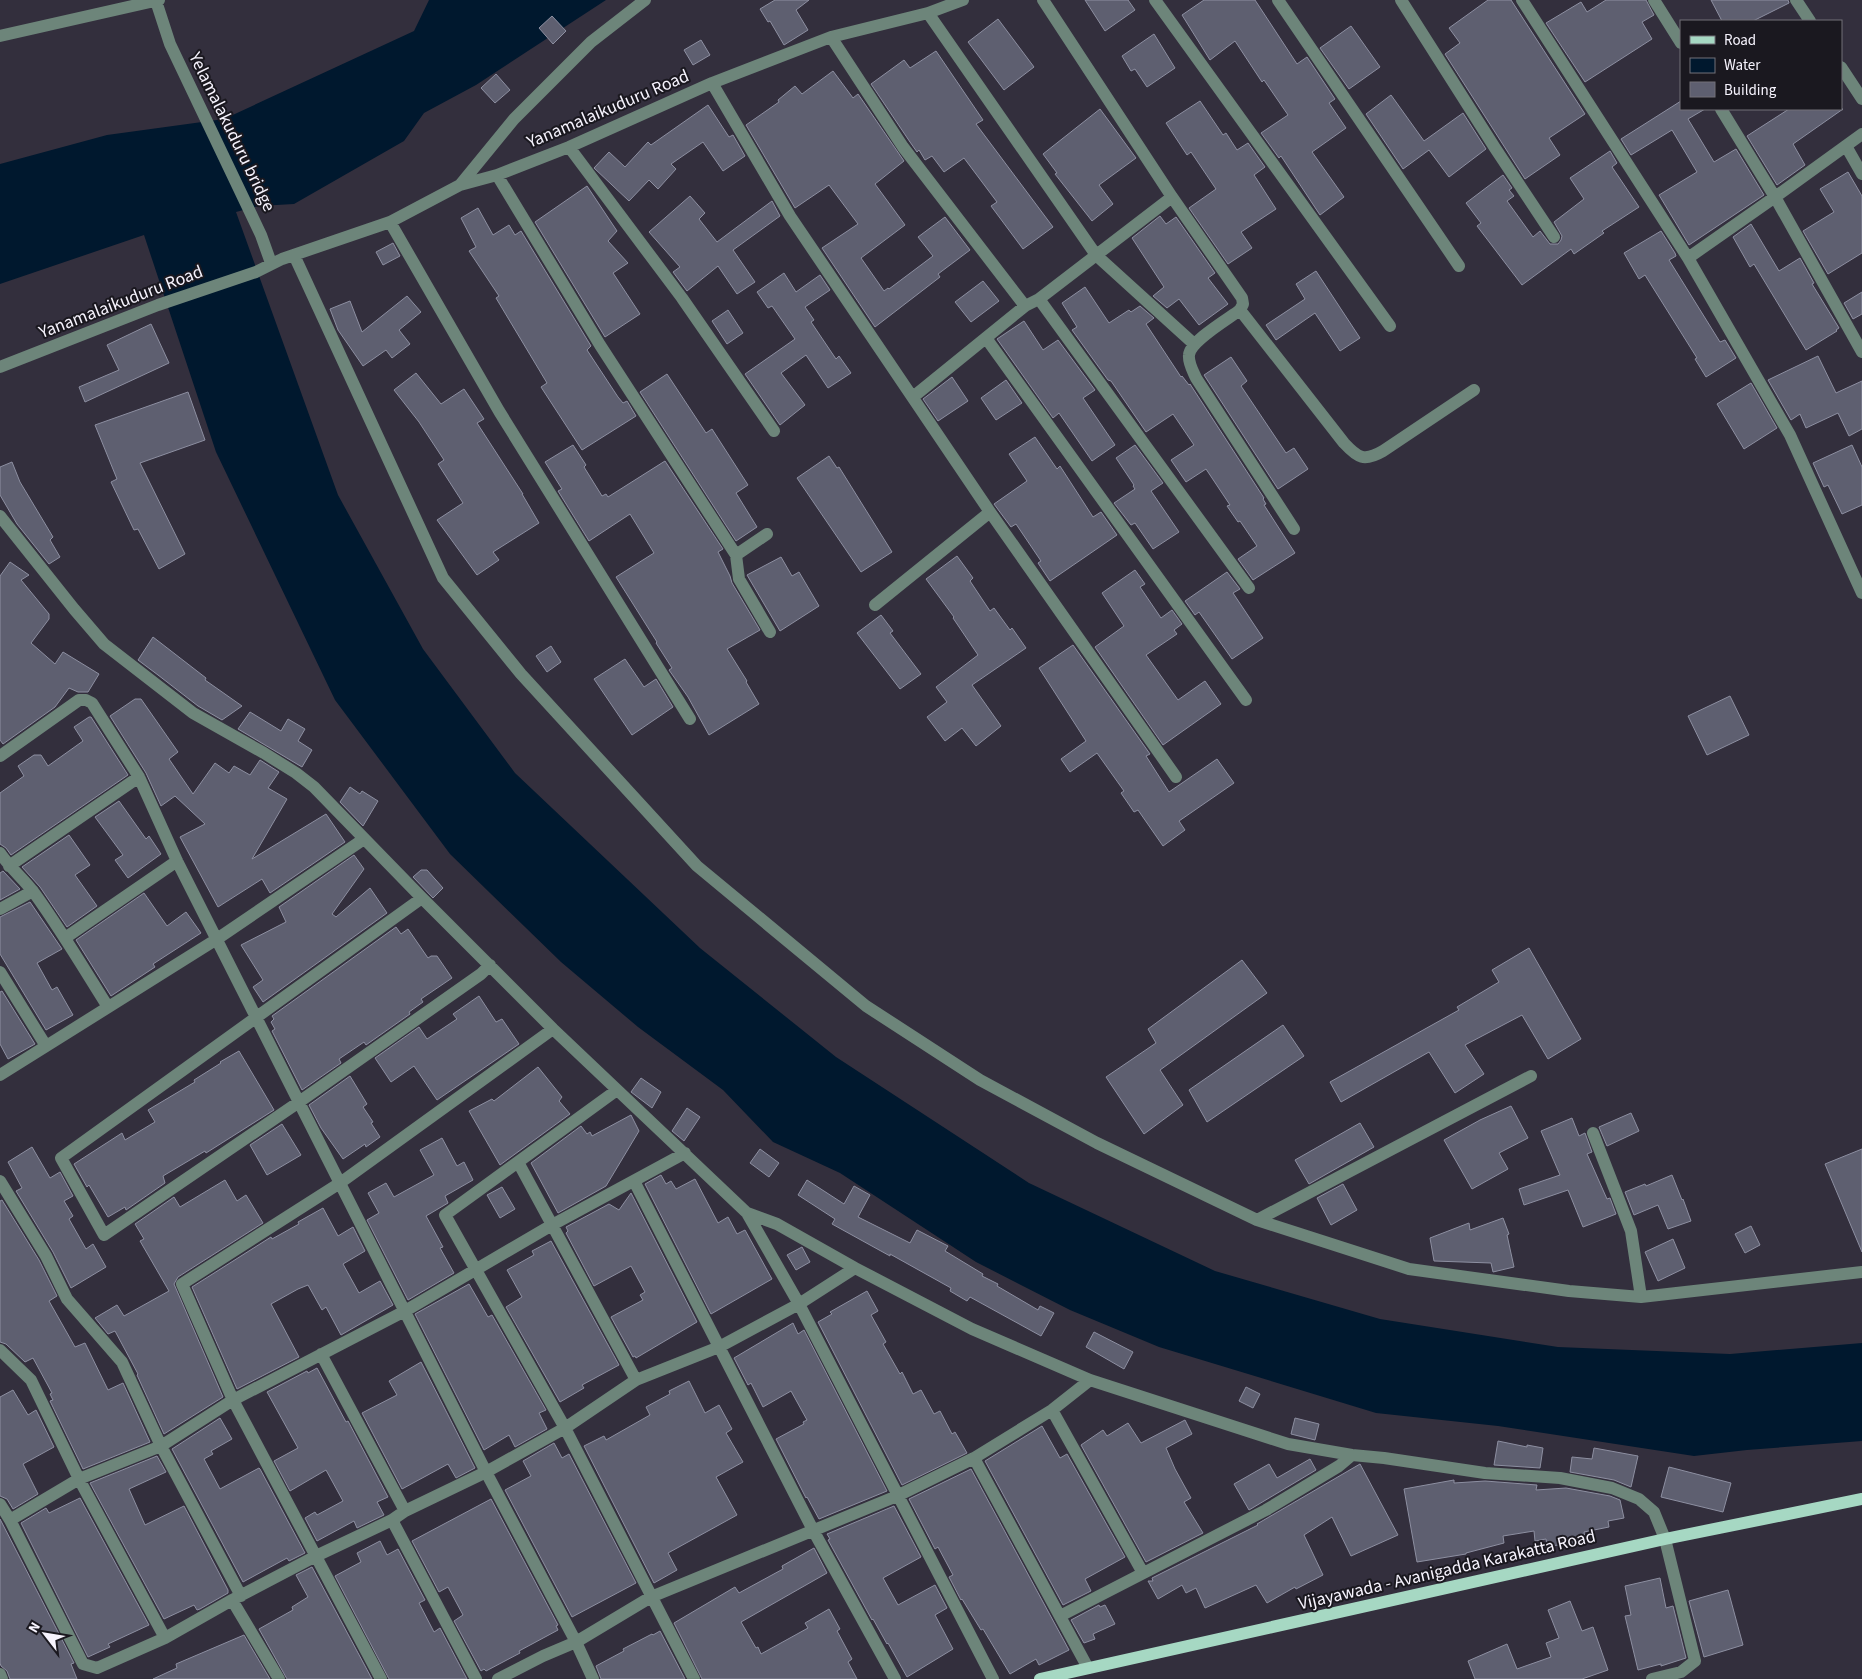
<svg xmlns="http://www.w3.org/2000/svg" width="1862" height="1679" viewBox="0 0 1862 1679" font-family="'Source Sans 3',sans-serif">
<rect width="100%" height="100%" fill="#332f3d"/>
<!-- water -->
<path fill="#00182e" d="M429,0H606L476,85L424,113L404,141L294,204L259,206L236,212L338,495L423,649L515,773L700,948L836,1057L1029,1183L1215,1271L1380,1319L1558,1347L1730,1354L1862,1343V1441L1747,1450L1694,1456L1498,1426L1376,1413L1159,1347L1070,1310L976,1262L840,1173L773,1142L723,1090L638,1027L561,962L450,854L335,700L216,452L144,235L0,284V164L107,135L224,119L414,31Z"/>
<!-- building -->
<path fill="#5e5f70" stroke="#8d8fa1" d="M775,0H809L796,10L808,30L784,45L770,21L768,22L760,9Z
M1085,0H1128L1135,10L1105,31Z
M1204,0H1255L1297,64L1307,57L1335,99L1329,103L1346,128L1312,152L1344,197L1320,215L1281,156L1279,158L1261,133L1288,115L1264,80L1262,82L1235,41L1210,60L1182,15Z
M1488,0H1511L1585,114L1549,138L1560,155L1525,179L1445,54L1460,43L1449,28Z
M1606,0H1646L1654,15L1642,22L1652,39L1585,82L1546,23L1581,2L1587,12Z
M1711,0H1788L1789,3L1753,21H1722Z
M552,16L566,31L553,44L539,28Z
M998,19L1034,67L1004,90L968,42Z
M1351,26L1380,67L1349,89L1320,48Z
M1154,34L1175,68L1147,87L1135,69L1131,71L1122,56Z
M701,40L710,55L693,65L684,50Z
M936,51L983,120L976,124L1053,227L1023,249L991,206L997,202L964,158L944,172L932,156L925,160L919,150L917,152L910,142L871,84L904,60L910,68Z
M833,71L853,98L858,94L904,161L875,184L905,225L861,258L884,291L888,288L889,289L933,256L918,237L945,217L970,250L938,274L940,277L875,327L822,248L858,224L829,185L795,208L746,125L779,102L778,100L795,86L802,94Z
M496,74L510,90L495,103L481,88Z
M1391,95L1424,141L1463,113L1486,149L1449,177L1429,150L1403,169L1366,114Z
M1200,101L1223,135L1226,133L1237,150L1248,143L1265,167L1254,175L1276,209L1241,232L1252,248L1228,264L1189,208L1216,189L1191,152L1187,155L1166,123Z
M1681,101V109H1705L1688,119L1714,162L1736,149L1764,195L1689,245L1659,195L1697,172L1672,130L1631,155L1621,139Z
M708,105L729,137L733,135L745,156L723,171L703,142L671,164L676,169L658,189L649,180L629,201L594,168L609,152L625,167L648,142L651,145Z
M1100,109L1136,158L1099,185L1113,204L1092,221L1055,174L1057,173L1043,154Z
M1789,109H1843L1793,144L1805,165L1777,185L1747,136Z
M1610,151L1617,163L1612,167L1639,207L1602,231L1604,233L1574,254L1571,249L1522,285L1477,226L1481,223L1466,203L1503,175L1512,188L1509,190L1514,196L1507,201L1533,237L1540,231L1550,244H1558L1561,240L1562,236L1554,222L1584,199L1570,178Z
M1848,172L1862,196V253L1828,274L1803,231L1834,212L1820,189Z
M587,186L617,231L608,241L628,263L613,273L640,314L605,337L535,222Z
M690,196L705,213L699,219L717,242L772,201L780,216L733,250L755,282L737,294L718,266L687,291L673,272L680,267L649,232Z
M478,208L493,235L509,225L515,235L521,231L591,346L587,350L618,397L623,403L627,401L636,416L582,450L541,387L547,383L496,298L499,296L469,251L476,247L461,218Z
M1160,216L1166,224L1176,217L1215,273L1208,278L1228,304L1199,325L1179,299L1167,308L1153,296L1164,287L1132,238Z
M1751,224L1779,271L1800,258L1814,283L1812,284L1839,328L1836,330L1837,331L1806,350L1754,264L1750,267L1733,237Z
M1661,231L1675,253L1676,256L1669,260L1720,342L1725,340L1736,358L1706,377L1695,359L1697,358L1645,275L1639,279L1624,253Z
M393,243L400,256L383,265L376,252Z
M1316,271L1360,338L1340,351L1315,313L1276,340L1266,325L1305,299L1296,284Z
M784,273L796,292L820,275L830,290L805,307L814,320L811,322L836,359L839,356L851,373L828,388L806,355L781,373L805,405L780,425L745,374L795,339L772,306L768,308L757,292Z
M983,281L999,301L971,322L955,302Z
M1085,287L1109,323L1129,310L1131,312L1140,306L1154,318L1146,324L1181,377L1182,376L1189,385L1190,384L1264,498L1263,499L1266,504L1264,505L1295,553L1253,580L1238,559L1257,546L1240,521L1238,522L1227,506L1230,505L1206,469L1186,482L1171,460L1194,445L1173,414L1146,432L1111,381L1108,380L1072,330L1077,327L1062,303Z
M1862,292V314L1853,319L1844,303Z
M407,296L421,312L399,330L410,344L392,358L386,350L363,366L338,330L330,309L350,301L362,332Z
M728,310L743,333L727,344L712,321Z
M1024,321L1043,350L1058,340L1095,390L1083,398L1115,445L1092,461L1059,413L1053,418L997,339Z
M151,324L169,363L85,402L79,387L119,370L107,345Z
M1818,356L1836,393L1862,381V429L1849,436L1838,413L1806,428L1800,414L1791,420L1768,380Z
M1231,357L1247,381L1241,386L1286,453L1294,448L1308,469L1278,489L1204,375Z
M416,373L441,404L464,389L484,419L477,423L523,494H522L539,523L493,552L499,560L477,575L437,520L463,503L438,464L444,460L419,422L394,390Z
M667,374L706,433L712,429L748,485L736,493L757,527L736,541L640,392Z
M952,377L968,401L938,421L923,399Z
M1006,380L1022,403L996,420L981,398Z
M1751,383L1777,428L1744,449L1717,404Z
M188,392L205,440L140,463L185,554L159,569L138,529L134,530L111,482L117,479L95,425Z
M1035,437L1057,469L1060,466L1093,517L1101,512L1117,535L1050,581L1038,563L1041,561L1016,524L1011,527L994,504L1027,481L1009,454Z
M573,445L586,465L584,467L602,496L606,494L608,497L665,461L723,549L718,552L730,576L732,583L760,630L727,649L747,681L746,682L759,704L709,735L688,697L669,670L672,668L656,643L657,642L616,577L654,553L630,514L589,541L558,491L562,489L545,462Z
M1135,445L1163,483L1151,491L1179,532L1153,549L1135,523L1131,525L1114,503L1135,489L1133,486L1134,485L1116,458Z
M1852,445L1862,467V505L1842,514L1828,485L1824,487L1813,463Z
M829,456L837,468L839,467L892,552L861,572L797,478Z
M12,462L20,482L53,537L50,540L60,557L49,564L17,524L0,495V467Z
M957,556L973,578L970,581L990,611L994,608L1010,630L1012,628L1026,648L972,685L1001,726L976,746L962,728L945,741L927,717L947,702L936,687L978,655L953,618L954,617L926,579Z
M781,557L792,576L799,572L819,606L780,631L747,575Z
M10,562L29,575L21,580L49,614V619L31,643L55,664L63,652L99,674L88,692H78L69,688L55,707L3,744L0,740V576Z
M1135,570L1145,584L1140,587L1161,618L1172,610L1182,624L1174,630L1177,634L1146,655L1178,700L1205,681L1221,704L1163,745L1095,647L1124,626L1102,593Z
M1227,572L1240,589L1233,593L1263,638L1232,659L1199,612L1195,615L1185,601Z
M881,615L893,631L890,633L921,674L900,689L857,633Z
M153,637L206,678L205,680L242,706L222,720L198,706L158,675L138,660Z
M1073,645L1150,754L1146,756L1169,792L1217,759L1234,783L1179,821L1185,830L1163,846L1138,810L1134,812L1121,793L1124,791L1097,753L1070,772L1061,759L1086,741L1039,668Z
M551,646L561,662L547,672L536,656Z
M625,659L644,687L656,679L673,707L632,735L594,679Z
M1730,696L1749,735L1707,755L1688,716Z
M135,699H141L178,752L169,759L193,794L215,763L229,773L234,766L250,775L260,760L279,772L268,788L287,799L252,859L326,814L345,842L270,893L262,879L218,907L180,837L205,824L175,796L161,806L146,773L110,716Z
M250,712L281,731L288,719L305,729L298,741L312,750L302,767L238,729Z
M89,717H91L128,775L11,855L6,848L0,844V793L24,776L18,766L34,755H41L48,766L83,741L74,727Z
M350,787L360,794L362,791L378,801L363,826L340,802Z
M119,801L146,839L149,836L161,854L128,878L115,860L123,855L95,817Z
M69,835L90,865L75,875L97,906L67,927L40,887L22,867Z
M354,855L364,869L332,914L336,917L370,888L387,913L263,1002L253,987L263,980L241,945L286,922L279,907Z
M421,870H427L443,888L433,898L413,877Z
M3,871L20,889L0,900V873Z
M144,893L167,926L186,912L201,933L153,964L155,967L111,996L76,940Z
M30,902L62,949L37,963L52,990L57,987L73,1015L46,1030L0,954V917Z
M396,927L401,934L408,929L428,958L431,956H437L452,978L421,999L423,1002L409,1012L410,1014L366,1045L364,1042L339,1059L341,1063L302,1090L272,1031L275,1029L271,1022L274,1019L272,1016Z
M1529,948L1581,1039L1548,1059L1522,1015L1465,1045L1484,1074L1455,1093L1429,1052L1341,1102L1330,1082L1459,1010L1457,1007L1499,982L1492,970Z
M1242,960L1267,993L1160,1070L1183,1105L1144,1134L1106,1077L1156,1043L1148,1029Z
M2,991L35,1044L8,1059L0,1044V992Z
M479,996L496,1022L502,1019L519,1044L437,1100L414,1066L391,1082L375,1058L419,1027L427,1039L457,1019L453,1014Z
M1283,1025L1304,1056L1207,1122L1189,1090Z
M239,1051L274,1110L206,1153L205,1151L163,1176L165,1183L126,1210L125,1207L108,1217L89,1185L87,1187L74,1164L122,1133L125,1140L155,1122L148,1110L195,1082L194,1080L221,1063L220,1062Z
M538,1067L562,1097L559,1101L570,1114L500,1165L469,1111L492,1099L494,1101Z
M350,1076L367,1104L363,1107L373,1122L371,1123L380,1137L366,1147L365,1144L343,1159L321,1128L309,1105Z
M641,1078L661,1092L652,1108L631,1092Z
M1511,1106L1528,1138L1499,1153L1508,1169L1472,1189L1444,1140L1480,1120Z
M687,1108L700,1117L684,1141L672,1131Z
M1631,1113L1639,1131L1607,1146L1599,1127Z
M631,1115L639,1131L606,1186L558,1213L531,1163L581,1126L587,1134L590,1132L592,1136Z
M1572,1118L1579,1136L1585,1133L1592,1152L1587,1154L1607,1199L1610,1198L1616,1214L1583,1227L1568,1190L1524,1205L1519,1189L1560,1175L1541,1131Z
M1360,1123L1374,1147L1309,1184L1295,1160Z
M282,1124L301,1155L267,1175L250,1145Z
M442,1138L457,1166L464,1162L473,1180L445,1196L448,1203L426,1216L443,1247L440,1248L454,1273L408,1300L367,1220L379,1213L368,1193L386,1183L394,1197L434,1175L420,1150Z
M32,1147L50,1178L60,1172L73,1196L64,1201L73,1216L69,1219L86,1249L93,1244L106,1267L71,1288L53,1252L16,1191L22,1188L8,1162Z
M760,1149L779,1163L769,1177L750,1163Z
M1862,1149V1252L1825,1164Z
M661,1175L666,1184L671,1181L676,1189L695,1179L718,1223L728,1217L737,1234L745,1230L772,1279L711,1314L645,1184Z
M1672,1175L1682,1200L1683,1199L1691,1221L1668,1229L1658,1205L1634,1215L1625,1192L1645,1184L1646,1186Z
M225,1180L237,1201L246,1195L263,1223L178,1277L174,1284L223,1397L164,1434L137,1375L138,1374L115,1331L108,1334L95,1318L117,1305L124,1316L169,1291L140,1241L144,1239L135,1224L174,1197L180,1207Z
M807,1180L844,1204L854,1186L870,1195L858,1217L910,1243L917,1230L948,1246L945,1251L983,1274L982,1276L998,1284L997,1286L1038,1310L1040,1306L1054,1313L1041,1336L970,1297L967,1301L950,1291L951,1288L890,1254V1256L832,1224L835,1219L798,1195Z
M1343,1184L1357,1210L1331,1225L1317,1198Z
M502,1187L515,1209L500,1218L487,1195Z
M631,1193L697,1322L636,1358L635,1356L633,1357L611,1317L643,1300L640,1295L645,1292L631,1266L594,1286L566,1233L568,1231L566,1227L609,1204L619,1210Z
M2,1200L39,1260L57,1296L49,1301L75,1347L85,1343L108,1390L123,1383L150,1442L83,1469L50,1401L53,1400L50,1394L52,1393L33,1358L25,1362L6,1344L0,1342V1201Z
M323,1208L338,1236L353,1227L365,1251L343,1264L359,1293L380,1281L393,1305L341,1335L326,1307L322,1310L308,1285L298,1289L271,1304L299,1357L237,1389L192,1287L271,1237L272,1239L299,1224L298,1222Z
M1503,1218L1509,1234L1507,1235L1514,1267L1493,1272L1491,1263L1434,1261L1430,1238L1469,1223L1470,1230Z
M1751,1226L1760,1245L1745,1253L1735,1234Z
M1673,1239L1685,1268L1658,1281L1645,1252Z
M551,1241L619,1365L582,1385L584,1388L560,1402L506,1307L522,1297L507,1270L534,1255L532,1251Z
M802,1247L810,1262L796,1270L787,1255Z
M469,1284L488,1317L492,1315L546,1410L539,1413L547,1429L515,1447L509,1435L484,1450L415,1314Z
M867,1291L878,1311L871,1315L886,1342L883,1344L900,1374L902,1372L913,1394L921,1390L934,1414L940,1411L952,1434L955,1432L967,1453L902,1485L818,1322L832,1314L830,1312Z
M793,1323L798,1334L804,1330L887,1491L819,1519L807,1497L806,1498L776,1439L804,1424L803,1422L807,1420L791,1391L763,1407L751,1383L748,1385L734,1358Z
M1094,1332L1133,1352L1124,1369L1086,1347Z
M421,1362L475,1468L456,1478L448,1464L402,1489L362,1413L397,1395L389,1381Z
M317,1368L346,1422L348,1421L388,1497L377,1502L384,1515L357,1528L354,1521L317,1541L305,1518L315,1512L317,1515L343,1501L326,1470L290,1491L274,1461L298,1448L267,1392L307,1371L308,1373Z
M689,1381L705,1413L719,1405L732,1429L726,1433L743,1462L716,1477L737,1515L668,1553L677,1570L654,1583L584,1446L604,1436L606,1440L650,1415L646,1407L670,1394L669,1391Z
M1246,1387L1260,1394L1253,1408L1239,1401Z
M13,1390L28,1415L36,1410L54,1447L23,1464L38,1494L13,1509L7,1499L0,1496V1397Z
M220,1418L232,1439L211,1451L213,1454L204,1459L220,1489L259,1468L260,1469L305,1553L289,1561L287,1558L243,1582L172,1449Z
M1295,1418L1319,1424L1315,1440L1291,1434Z
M1185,1420L1192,1434L1166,1448L1175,1469L1191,1498L1184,1502L1203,1533L1146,1562L1081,1445L1103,1430L1107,1436L1128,1423L1141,1443Z
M1042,1426L1060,1458L1067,1454L1125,1557L1085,1579L1091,1591L1063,1605L985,1461Z
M1498,1441L1527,1447V1445L1543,1448L1540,1468L1494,1465Z
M554,1443L562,1458L569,1454L636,1583L572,1617L505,1490L531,1476L523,1461Z
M1594,1448L1638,1456L1631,1487L1614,1480L1570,1472L1572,1457L1592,1459Z
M157,1456L166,1472L129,1489L145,1525L184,1506L228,1590V1593L200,1609L197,1610L194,1605L164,1619L90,1483Z
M1310,1459L1316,1470L1249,1510L1234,1484L1269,1464L1277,1478Z
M1360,1464L1398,1535L1351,1556L1332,1517L1304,1535L1323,1575L1296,1589L1295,1587L1267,1603L1256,1585L1205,1608L1196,1588L1186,1593L1182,1585L1158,1599L1148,1581H1153L1152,1578L1258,1525L1257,1524Z
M1669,1467L1731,1483L1723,1512L1661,1497Z
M971,1469L1069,1650L1039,1665L1036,1659L1010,1674L983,1629L981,1630L962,1599L961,1600L949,1577L953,1575L938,1547L935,1549L909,1499Z
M1454,1480V1483L1485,1481L1537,1485L1536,1490L1566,1488L1610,1496L1620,1500L1624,1518L1608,1521L1609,1527L1584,1532L1586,1543L1547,1546L1546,1539L1535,1541L1534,1531L1503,1536L1504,1543L1466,1553V1554L1417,1562L1404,1489Z
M80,1498L149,1625L108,1644L110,1647L88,1657L21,1523L46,1508L49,1513Z
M491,1499L558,1625L556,1626L558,1630L519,1651L520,1653L486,1671L484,1669L481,1671L454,1621L463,1615L448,1587L439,1592L412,1541Z
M894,1506L921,1557L883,1578L898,1605L935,1585L947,1608L935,1615L953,1649L907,1677L888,1643L887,1644L873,1619L872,1620L828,1540L830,1539L827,1534Z
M0,1519L74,1663L71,1664L77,1679H10L7,1671L1,1666L0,1663Z
M380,1541L387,1555L398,1549L425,1600L419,1603L434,1632L440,1628L467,1679H389L335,1576L361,1562L357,1553Z
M814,1548L827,1573L741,1622L756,1648L758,1647L761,1654L808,1628L805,1623L829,1609L840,1629L837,1631L852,1659L848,1662L857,1679H702L674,1623L735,1587L739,1593L783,1569L782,1566Z
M312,1567L372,1679H287L259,1629L293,1610L292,1607L308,1597L296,1575Z
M1660,1578L1666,1608L1673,1606L1686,1658L1661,1666V1664L1638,1670L1625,1616L1631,1615L1625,1586Z
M1728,1590L1743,1645L1704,1657L1689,1601Z
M1570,1601L1582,1631L1593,1627L1608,1670L1582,1679H1475L1468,1661L1507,1644L1517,1669L1551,1657L1546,1643L1559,1638L1548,1610Z
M1099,1605L1100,1607L1105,1605L1115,1624L1093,1634L1095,1639L1084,1643L1071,1620Z
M660,1631L685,1679H601L596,1666L624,1651L623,1649L652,1634L653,1635Z
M244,1635L270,1679H153L177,1668L176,1664Z"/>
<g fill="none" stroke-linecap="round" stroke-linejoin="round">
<!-- minor -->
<path stroke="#6d857a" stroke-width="12" d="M1043,0L1172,197L1242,298L1243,304L1240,310C1228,319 1190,341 1189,355C1188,363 1193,371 1196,378L1294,529
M1155,0L1390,326
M1278,0L1459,266
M1401,0L1495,148L1554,237
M1522,0L1688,258L1790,435L1862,593
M1654,0L1681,43
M1796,0L1810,21
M156,1L170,44L261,235L271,263
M928,13L1096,255L1194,344
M0,36L159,0
M831,37L903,147L1025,306
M1841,67L1862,99
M712,83L790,216L990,512L1176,777
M1721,109L1775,197L1862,352
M1846,146L1862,174
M569,147L682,298L774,431
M497,175L600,345L736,555L739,579L770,632
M460,185L514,119L591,42L645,0
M390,222L499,411L690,719
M294,255L443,578L521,674L697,866L866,1006L980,1080L1097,1143L1257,1220L1409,1269L1569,1291L1641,1297L1862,1272
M1688,258L1775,197L1862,134
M1039,299L1249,588
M1240,310L1344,443C1358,458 1364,462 1383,451L1474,390
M986,338L1246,700
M0,367L158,305L256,272L282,259L390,222L460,185L497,175L569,147L712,83L831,37L928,13L963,0
M913,397L1025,306L1039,299L1172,197
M0,516L74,609L104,644L193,713L264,753L296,773L314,787L422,898L553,1029L747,1213L777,1224L855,1268L972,1329L1090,1380L1288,1444L1352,1455L1384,1458L1485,1473L1560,1478L1612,1488L1639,1499L1654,1512L1665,1539L1695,1661L1681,1672L1652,1679
M736,555L767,534
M875,605L990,512
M0,756L79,700H86L92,703L139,777L177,861L486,1472L576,1642L593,1679
M0,853C10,868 24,879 35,894C61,930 84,969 108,1007
M9,866L139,777
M422,898L61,1158L104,1235L299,1102L481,974L490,965
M0,909L33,891
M65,938L177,861
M0,972L46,1046
M553,1029L340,1183L182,1284L233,1400L161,1446L79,1479L10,1520L83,1664L97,1668L165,1638L232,1600L316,1556L392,1520L405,1511L486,1472L565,1428L636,1380L719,1347L799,1304L855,1268
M0,1075L217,939L364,839
M617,1090L445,1215L565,1428L694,1679
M1593,1133L1631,1231L1641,1297
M518,1162L636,1380
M0,1181L46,1256L67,1299L122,1362L161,1446L241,1596
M634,1181L813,1530L895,1679
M747,1213L799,1304L993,1679
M1257,1220L1531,1076
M0,1350L31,1380L79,1479L165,1638
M321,1354L405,1511
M1052,1410L1143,1573
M974,1458L1088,1668
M0,1504L10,1520
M392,1520L476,1679
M232,1600L279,1679
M1060,1616L1266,1510L1339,1466L1352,1455
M0,1674L2,1679
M381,1679L233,1400L405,1311L552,1225L685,1153
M498,1679L543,1656L576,1642L651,1597L897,1496L974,1458L1052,1410L1090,1380"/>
<!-- major -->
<path stroke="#a6d8c3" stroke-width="12" d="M1040,1679L1665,1539L1862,1499"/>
</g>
<g text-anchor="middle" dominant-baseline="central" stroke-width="4" stroke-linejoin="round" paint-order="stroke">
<!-- street labels -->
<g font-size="18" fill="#f6f3fd" stroke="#1a181f">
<text transform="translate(608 109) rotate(-23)">Yanamalaikuduru Road</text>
<text transform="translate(232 132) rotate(64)">Yelamalakuduru bridge</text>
<text transform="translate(121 302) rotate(-21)">Yanamalaikuduru Road</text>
<text transform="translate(1447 1570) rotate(-13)">Vijayawada - Avanigadda Karakatta Road</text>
</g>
</g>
<!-- legend -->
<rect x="1680" y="20" width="162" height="90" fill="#1a181f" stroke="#727078"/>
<rect x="1690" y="36" width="25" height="8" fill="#a6d8c3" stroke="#727078"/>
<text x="1724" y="45" font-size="15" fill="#f6f3fd">Road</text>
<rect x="1690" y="58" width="25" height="15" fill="#00182e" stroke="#727078"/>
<text x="1724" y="70" font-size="15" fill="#f6f3fd">Water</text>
<rect x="1690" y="82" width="25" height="15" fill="#5e5f70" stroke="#727078"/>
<text x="1724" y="95" font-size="15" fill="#f6f3fd">Building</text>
<!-- north arrow -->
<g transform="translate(45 1634) rotate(301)" stroke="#1a181f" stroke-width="4" paint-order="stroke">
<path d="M0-4L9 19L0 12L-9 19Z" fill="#f6f3fd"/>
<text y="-8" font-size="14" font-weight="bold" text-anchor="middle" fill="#f6f3fd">N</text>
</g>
</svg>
